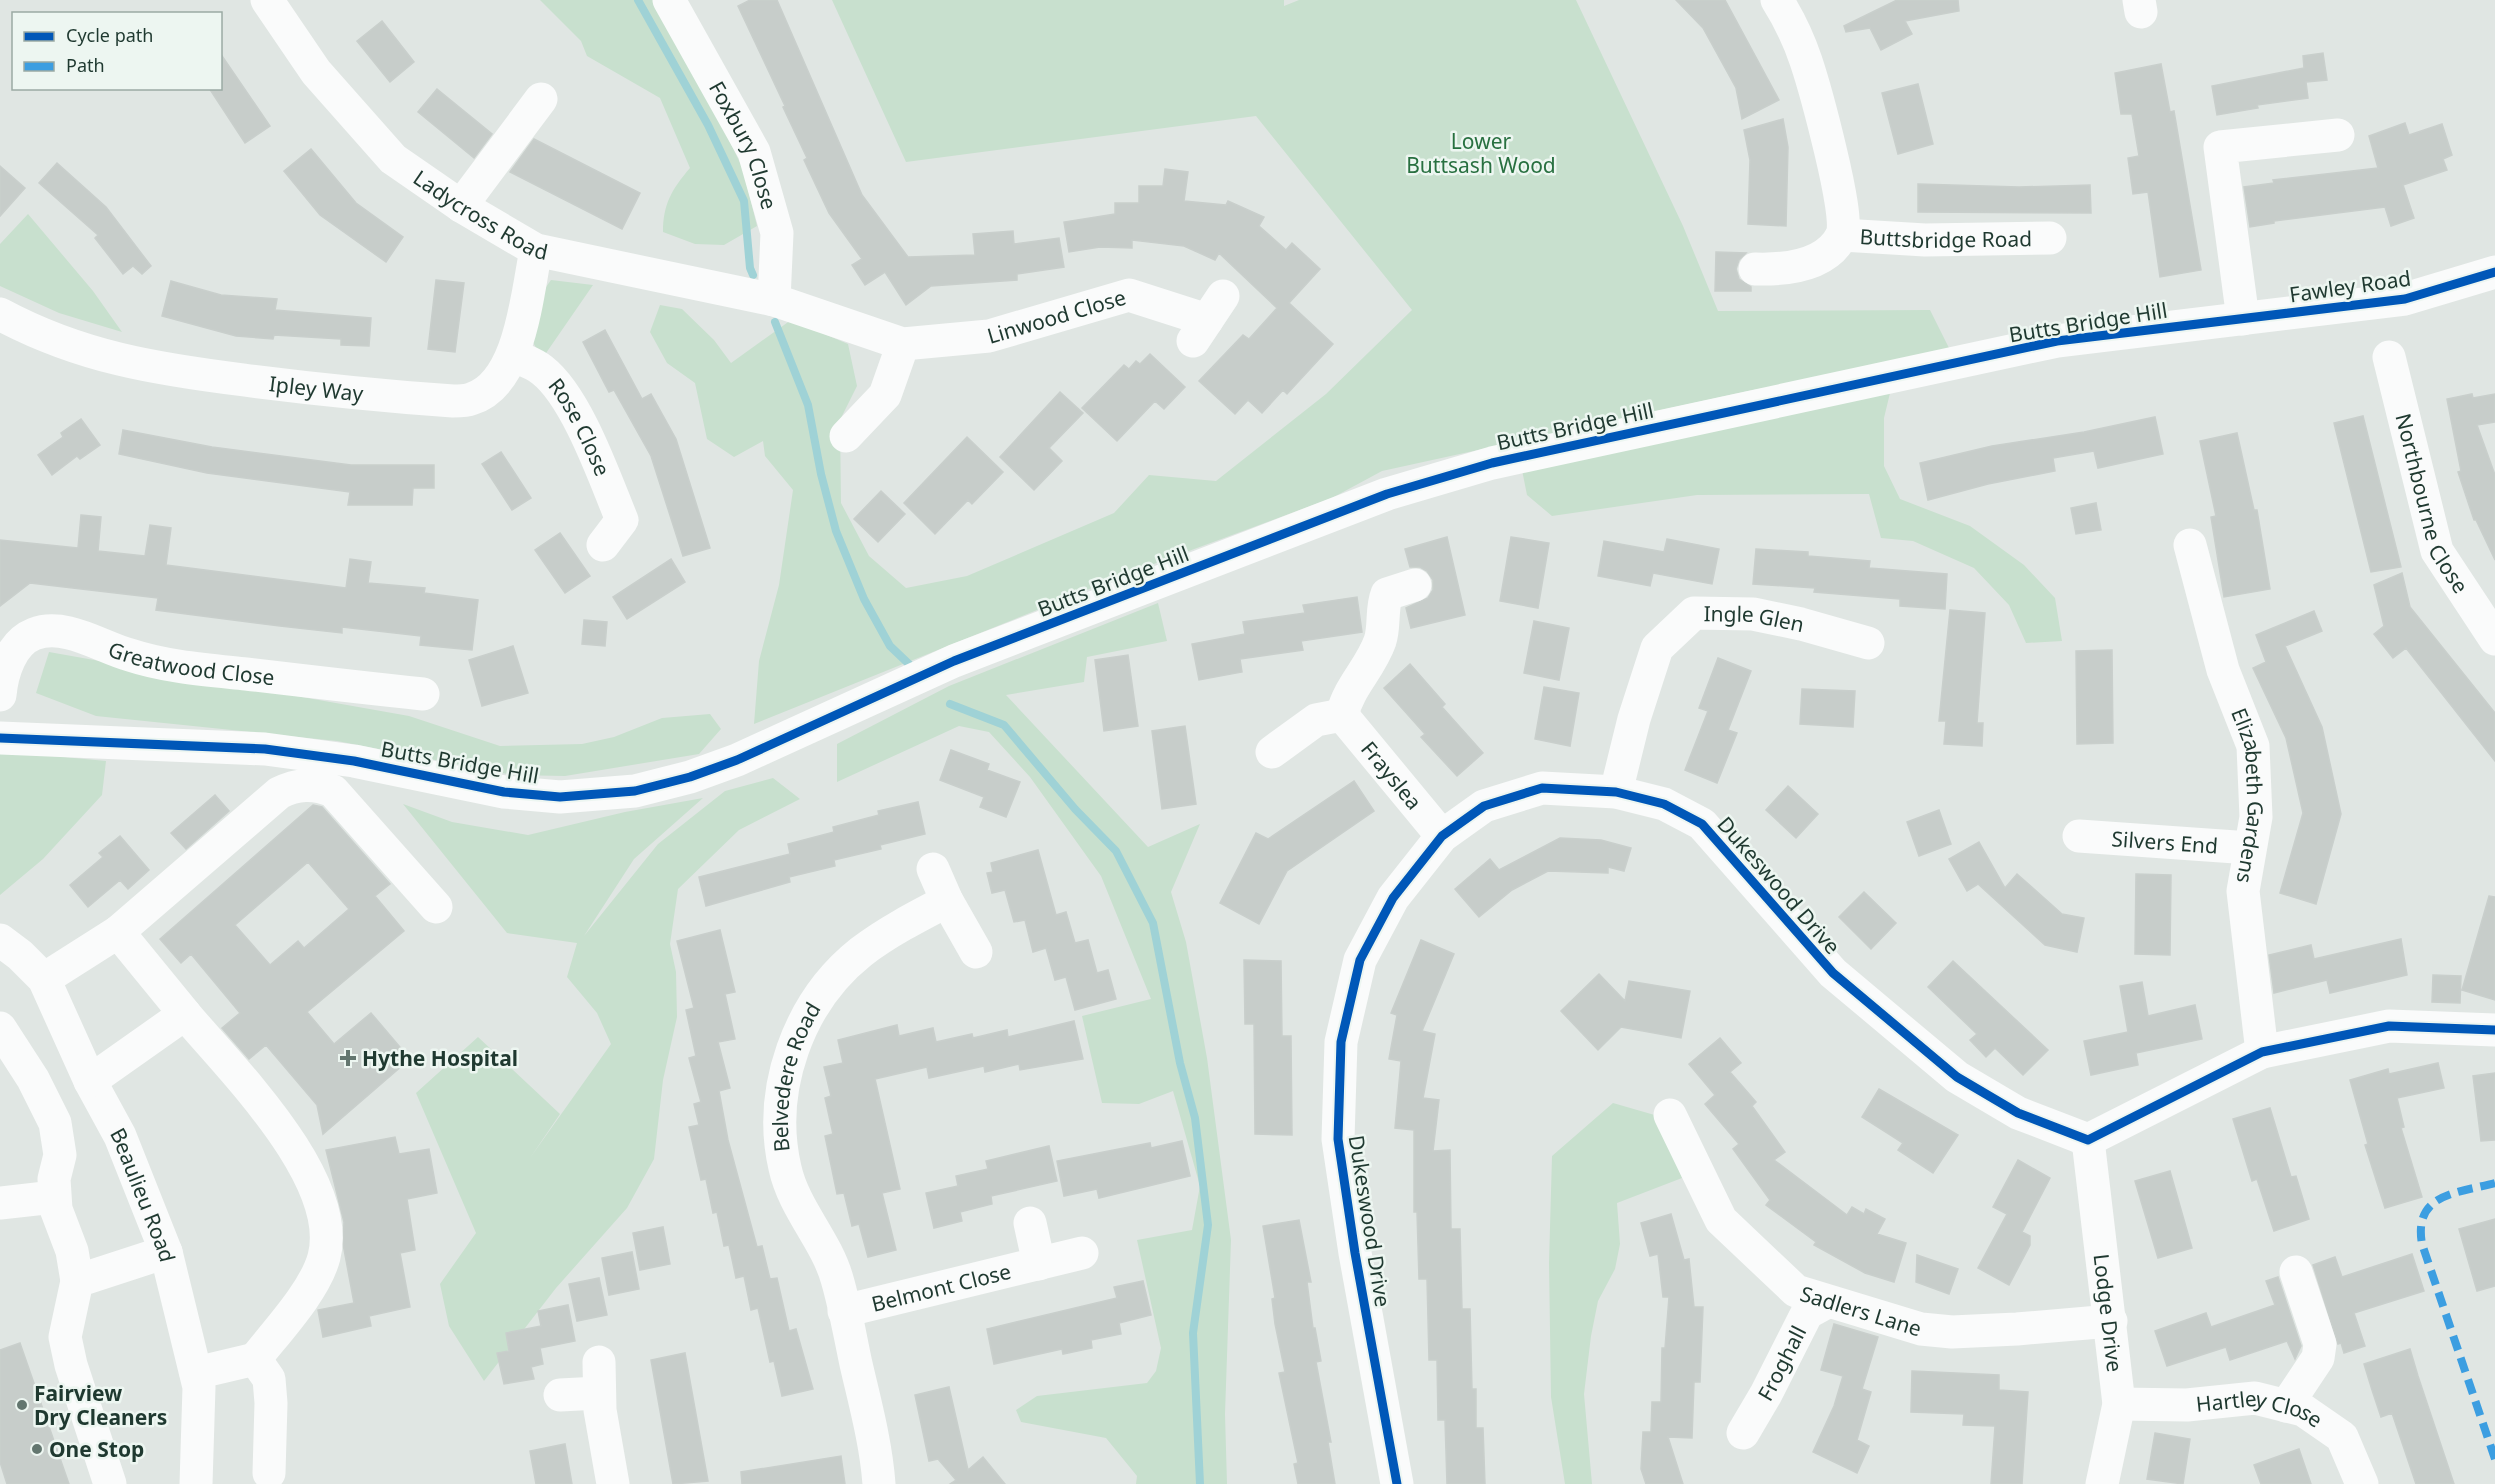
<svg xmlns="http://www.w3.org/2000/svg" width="2495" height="1484" viewBox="0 0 2495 1484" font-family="'Noto Sans',sans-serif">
<rect width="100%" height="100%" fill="#e0e6e3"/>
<!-- green -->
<path fill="#c8e0ce" d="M540,0H653L705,90L743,169L757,226L724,245L695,244L663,232C663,204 672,189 690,168L660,98L587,56L581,41Z
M832,0H1284V6L1299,0H1576L1683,226L1718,311L1930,310L1952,354L1748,391L1382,471L1332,498L1124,575L754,724L759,661L779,585L793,490L765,456L763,441L734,457L707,439L695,383L667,363L650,332L660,305L682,309L714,340L731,363L791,320L848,344L857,386L840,420L841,503L869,556L906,588L967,576L1114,513L1149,475L1216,481L1326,394L1412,310L1256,116L906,162Z
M28,214L93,291L122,332L59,313L0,286V244Z
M551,280L593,285L544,356C517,334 534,303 551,280Z
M1890,393L1884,418V466L1900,499L1970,526L2024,565L2055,598L2062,641L2026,643L2009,605L1974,568L1913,541L1881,538L1869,494L1697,495L1552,516L1527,495L1522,470Z
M1158,603L1167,641L1087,657L1084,682L1006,695L1148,847L1200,824L1171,892L1186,942L1207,1058L1231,1240L1225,1414L1227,1484H1136L1137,1476L1106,1438L1021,1422L1016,1410L1037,1396L1147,1383L1156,1371L1161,1348L1137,1240L1192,1230L1200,1186L1173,1091L1139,1104L1102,1103L1082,1016L1151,999L1101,876L1030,777L989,732L959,726L837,782V744L949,686Z
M49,652L409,716L500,746L582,744L614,737L662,718L710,714L721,729L699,754L565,776L513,775L337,741L96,716L36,693Z
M0,751L106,761L102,795L43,859L0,895Z
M773,778L800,799L739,830L678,889L670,944L676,972L677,1017L663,1080L654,1159L627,1208L556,1288L484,1381L449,1326L440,1284L476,1233L416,1093L478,1037L560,1114L530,1158L611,1044L597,1013L567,977L577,943L507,933L403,804L452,822L528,835L625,812L703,798L634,859L584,936L658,844L725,791Z
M1613,1103L1658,1116L1682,1178L1617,1203L1620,1244L1615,1269L1598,1301L1591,1336L1584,1394L1592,1484H1565L1551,1397L1549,1263L1552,1156Z"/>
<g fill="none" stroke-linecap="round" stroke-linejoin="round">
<!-- stream -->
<path stroke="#9fd2d6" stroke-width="8" d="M638,0L708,125L744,201L750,268L753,275
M775,322L808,405L821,474L836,531L864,599L890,646L911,666
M950,704L1004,725L1075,809L1116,851L1153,923L1180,1063L1195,1118L1208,1225L1193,1333L1200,1484"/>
</g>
<!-- building -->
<path fill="#c7cdca" stroke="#c9cfcc" stroke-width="1.5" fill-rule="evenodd" d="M750,0H777L862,195L908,257L975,255L973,234L1013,231L1014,244L1059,238L1064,267L1017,274V280L931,286L906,305L885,272L865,285L852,265L862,259L829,213L804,160L807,158L783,107L785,106L738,6Z
M1676,0H1725L1779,100L1742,119L1736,88L1703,28Z
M1897,0H1958L1959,11L1905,21L1912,34L1881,50L1870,28L1846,32L1844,26Z
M382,21L414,62L390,82L357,41Z
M220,53L270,126L245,143L209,88H220Z
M2323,53L2327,80L2306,82L2308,98L2257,105L2258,108L2217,115L2212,86L2304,68L2303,56Z
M2161,64L2170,112L2174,111L2201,270L2160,277L2148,192L2133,194L2128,158L2139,156L2132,114H2121L2115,73Z
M1918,84L1933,144L1898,154L1882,93Z
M437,89L492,134L474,158L418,112Z
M1783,119L1788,147L1786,226L1748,224L1750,160L1744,130Z
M2405,123L2409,135L2442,124L2452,155L2443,159L2447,170L2403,185L2414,218L2391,226L2385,207L2274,221V223L2250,227L2244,187L2274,183L2273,180L2378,168L2369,136Z
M534,139L640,193L622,229L510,172Z
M311,149L356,203L403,237L386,262L320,215L284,171Z
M57,163L106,207L151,266L142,274L133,266L123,274L95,238L98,235L39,183Z
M0,166L25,188L0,216Z
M1165,169L1188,172L1184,201L1226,205L1228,201L1264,217L1259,226L1286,250L1292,243L1320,269L1289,303L1333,344L1287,394L1283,390L1262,413L1248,400L1235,414L1199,381L1243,335L1249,339L1277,308L1219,253L1215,260L1184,246L1132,240V248L1100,247L1069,252L1064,222L1115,214V203H1139V186H1163Z
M1918,184L2019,187L2090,185L2091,213L1918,212Z
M1716,252L1746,253L1739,260L1736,269L1739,279L1751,287V291H1715Z
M436,280L464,283L455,352L428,349Z
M171,281L221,295L277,299L275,310L371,318L369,346L341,345V339L274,335L273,339L236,336L162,316Z
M605,330L642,399L651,394L676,439L710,548L683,556L651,456L614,390L609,392L583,342Z
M1150,354L1185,387L1164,409L1155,401L1117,441L1082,408L1124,365L1129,369L1136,361L1140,364Z
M1060,392L1083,413L1049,448L1062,461L1034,490L1000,457Z
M2472,394L2473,398L2495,394V422L2477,425L2495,475V560L2476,520H2474L2458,472L2461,471L2447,399Z
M2363,416L2401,567L2371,572L2334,423Z
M2155,417L2163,454L2098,468L2094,451L2053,458L2055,471L1988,484L1928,500L1920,463L1992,446L2084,432Z
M81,419L100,445L80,459L77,456L52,475L38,455L63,437L61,433Z
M123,430L212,447L351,465H434V488H413L412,505H348L350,492L207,473L119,454Z
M2237,433L2254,510H2257L2270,589L2224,597L2211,517L2216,516L2200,441Z
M967,437L1003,472L972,504L968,500L935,534L904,503Z
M501,452L531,498L512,510L482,464Z
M881,491L905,514L878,542L854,519Z
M2096,503L2101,530L2076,534L2071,508Z
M81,515L101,517L98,551L145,556L150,525L171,528L166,565L346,588L350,559L371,562L368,583L425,588L424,593L478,600L472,650L420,645L421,636L342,627V633L280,626L156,610L158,598L30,583L0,606V540L78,548Z
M560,533L590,576L565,593L535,550Z
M1447,537L1465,615L1411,628L1406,608L1428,598L1433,590V580L1427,571L1420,567H1410L1405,549Z
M1511,537L1549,543L1538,608L1500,601Z
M1667,539L1719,549L1712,584L1653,573L1650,586L1598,576L1604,541L1664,552Z
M1756,549L1808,552V556L1870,561L1869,568L1947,574L1945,609L1900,606V599L1814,592L1815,588L1753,584Z
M671,559L685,582L627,619L613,597Z
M2402,573L2410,607L2495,713V761L2406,648L2393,658L2374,634L2384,626L2374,585Z
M1357,597L1362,632L1301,641L1303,650L1240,659L1242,672L1199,680L1192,644L1245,634L1243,622L1305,613L1303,605Z
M1950,610L1985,613L1977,723H1983L1982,746L1944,744L1946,721H1939Z
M2314,611L2322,631L2285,646L2322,727L2341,814L2316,904L2280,893L2303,813L2286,738L2253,668L2266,662L2256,635Z
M584,620L607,622L605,646L582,644Z
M1534,621L1569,628L1559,680L1524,673Z
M513,646L528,693L482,706L469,660Z
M2112,650L2113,743L2077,744L2076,651Z
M1128,655L1138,726L1104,731L1095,660Z
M1718,658L1751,671L1728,730L1737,733L1717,783L1685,770L1708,711L1699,708Z
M1410,664L1445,704L1442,707L1483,753L1457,776L1421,737L1425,734L1384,688Z
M1544,687L1579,693L1570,746L1535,739Z
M1802,689L1855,691L1853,727L1800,724Z
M1185,726L1196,804L1162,809L1152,731Z
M951,750L989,764L987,770L1020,782L1006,817L980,807L984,797L940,780Z
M1354,781L1374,811L1287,871L1259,924L1220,903L1256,833L1268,839Z
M1788,786L1818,814L1796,838L1766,810Z
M215,795L229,811L186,849L171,833Z
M918,802L925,834L880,845L881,849L834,860L835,866L789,877L790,882L706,906L699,877L790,854L788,844L834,832L833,827L879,815L878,811Z
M313,805L322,807L390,884L375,896L404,931L307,1012L334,1044L371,1013L410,1059L323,1134L317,1105L266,1045L249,1059L222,1028L240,1013L191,954L181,963L160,939ZM308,862L349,909L304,948L298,941L270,965L235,925Z
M1939,810L1951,844L1919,856L1907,822Z
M120,836L149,870L128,889L120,880L88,907L70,885L103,857L99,853Z
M1560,838L1601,840L1631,848L1624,871L1608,867V873L1548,871L1512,890L1479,917L1455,889L1490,859L1499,870Z
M1979,842L2005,888L2017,874L2062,914L2084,918L2077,952L2045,945L1978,884L1967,891L1949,859Z
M1038,850L1056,915L1066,912L1075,943L1088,940L1097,973L1108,970L1116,999L1075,1010L1066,977L1055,980L1046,948L1033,952L1025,920L1014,922L1005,890L992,893L987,873L993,872L991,863Z
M2136,874L2171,875L2170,955L2135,954Z
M1864,892L1896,923L1871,949L1839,917Z
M2489,896L2495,897V1000L2462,990Z
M720,930L735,992L725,994L735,1039L718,1042L730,1088L719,1091L728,1140L757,1247L762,1246L770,1279L777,1278L789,1331L796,1329L813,1389L782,1396L774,1361L770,1362L758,1308L751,1310L744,1276L736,1278L729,1245L724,1246L717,1212L713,1213L706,1179L701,1180L689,1127L699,1125L694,1104L701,1102L689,1058L696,1056L686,1010L694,1008L677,941Z
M2401,939L2407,975L2330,993L2327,980L2274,993L2269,955L2311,945L2314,959Z
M1421,940L1454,954L1422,1031L1435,1034L1423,1098L1439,1100L1433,1151L1450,1150L1451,1229H1460L1462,1309H1470L1472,1389H1476V1428H1483L1485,1484H1447L1445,1420H1438L1437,1360H1429L1427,1279H1419L1417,1212H1414V1130L1395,1128L1401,1061L1389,1059L1397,1015L1391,1013Z
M1244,960L1281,961L1282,1036H1291L1292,1135L1255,1134L1254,1024H1245Z
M1953,961L2048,1050L2023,1075L1995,1048L1986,1057L1970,1040L1977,1034L1928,987Z
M1599,974L1625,1001L1629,981L1690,991L1681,1038L1621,1027L1598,1050L1561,1011Z
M2433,975L2461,976L2460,1003L2432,1002Z
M2142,982L2148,1016L2195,1005L2202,1039L2136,1053L2138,1065L2091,1075L2084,1041L2128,1032L2120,986Z
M1074,1021L1083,1059L1020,1070L1019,1064L985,1072L984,1066L929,1078L927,1067L875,1079L900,1189L882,1193L896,1250L868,1257L859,1224L852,1226L844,1193L837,1194L825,1136L833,1134L825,1098L831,1096L824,1067L843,1063L838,1040L897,1025L899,1036L933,1028L936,1042L972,1034L973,1038L1007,1030L1008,1037Z
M1720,1038L1741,1063L1730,1072L1756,1102L1752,1106L1785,1152L1774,1160L1847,1215L1852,1207L1864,1214L1866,1209L1885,1219L1877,1234L1906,1243L1894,1282L1865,1273L1814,1245L1816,1242L1766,1205L1770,1200L1733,1149L1739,1144L1705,1104L1715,1095L1689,1064Z
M2438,1063L2444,1088L2397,1098L2404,1127L2401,1128L2422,1197L2385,1208L2365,1145L2368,1144L2350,1080L2388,1069L2389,1074Z
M2495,1073V1140L2481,1141L2473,1076Z
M1879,1089L1958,1135L1933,1173L1898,1150L1903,1143L1862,1117Z
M2270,1108L2291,1177L2296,1176L2309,1219L2274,1231L2257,1179L2252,1181L2233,1119Z
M395,1137L399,1154L429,1149L437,1193L407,1199L415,1250L400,1253L410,1307L369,1316L371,1326L323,1337L318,1310L354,1303L343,1244L344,1222L326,1150Z
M1182,1141L1190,1176L1099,1198L1097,1189L1064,1196L1057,1161L1150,1143L1151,1148Z
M1049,1146L1057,1181L991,1196L992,1204L960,1212L962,1221L934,1228L926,1193L958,1186L956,1176L988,1169L986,1161Z
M2018,1160L2050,1178L2022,1232L2030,1236V1245L2009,1285L1978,1268L2007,1214L1993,1207Z
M2170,1171L2192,1248L2158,1258L2135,1181Z
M1671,1214L1684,1260L1689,1259L1694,1307H1703L1700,1382H1694L1692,1438L1668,1437L1683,1484H1646L1641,1469L1643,1432H1651L1652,1402H1661L1662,1348H1665L1669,1297H1663L1658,1254L1650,1256L1641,1223Z
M2495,1219V1286L2477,1291L2459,1229Z
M1299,1220L1311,1282H1307L1313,1328H1315L1321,1361L1316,1362L1331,1442H1328L1335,1484H1298L1294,1464L1298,1463L1279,1373L1285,1372L1275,1324L1272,1299L1275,1298L1263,1226Z
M663,1227L670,1264L640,1270L633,1233Z
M632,1252L639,1289L609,1295L602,1258Z
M2412,1254L2424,1291L2354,1313L2365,1346L2344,1353L2341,1343L2338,1344L2313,1265L2335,1257L2342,1277Z
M1917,1255L1958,1269L1949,1294L1916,1282Z
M2278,1277L2301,1346L2295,1359L2287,1341L2230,1360L2226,1347L2167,1366L2155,1331L2206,1313L2211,1327L2275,1305L2266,1281Z
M599,1278L607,1315L577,1321L569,1284Z
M1143,1281L1151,1315L1119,1323L1121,1334L1091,1340L1092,1348L1063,1354L1062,1349L994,1364L987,1329L1117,1298L1114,1287Z
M568,1305L575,1341L540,1348L543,1364L531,1367L534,1379L504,1384L497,1353L509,1351L506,1333L541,1326L538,1311Z
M1834,1324L1878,1337L1862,1389L1871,1392L1857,1440L1869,1446L1857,1473L1813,1452L1834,1406L1843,1376L1821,1370Z
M20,1343L69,1484H7L0,1462V1350Z
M2410,1349L2418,1376L2454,1484H2416L2392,1413L2381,1417L2372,1390L2364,1364Z
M685,1353L708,1481L673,1484L651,1360Z
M1912,1371L1999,1375V1390L2028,1392L2022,1484H1991L1995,1426L1963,1425L1964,1414L1911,1412Z
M949,1387L968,1470L983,1457L1005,1484H950L956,1480L938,1459L929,1461L915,1395Z
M2155,1433L2190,1439L2183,1484L2147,1479Z
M565,1444L572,1484H536L530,1451Z
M2299,1449L2311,1484H2261L2254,1465Z
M841,1456L845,1484H742L741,1472Z"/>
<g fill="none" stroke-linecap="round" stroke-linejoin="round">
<!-- minor -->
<g stroke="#fafbfb" stroke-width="33">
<path id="s1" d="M267,0L316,72L393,159L461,206L536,250L774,300L903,344L989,336L1129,295L1207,320"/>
<path id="s2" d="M669,0L754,152L777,233L774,300"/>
<path d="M2139,0L2141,12"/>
<path d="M461,206L541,99"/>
<path id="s3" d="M1842,235L1925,240L2050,238"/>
<path d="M1755,269C1787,270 1827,266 1842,235C1851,217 1814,85 1806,61C1799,40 1789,19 1777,0"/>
<path id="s4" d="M0,314C80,357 156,369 244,380C314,389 383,396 453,401C458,401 466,401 471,399C521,384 527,293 536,250"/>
<path d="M2243,319L2220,147L2338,135"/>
<path d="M1193,341L1223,296"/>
<path id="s5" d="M513,355C522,360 534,363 542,370C577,397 605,479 622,520L603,545"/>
<path id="s6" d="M2389,357L2437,551L2495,639"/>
<path d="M846,436L885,395L903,344"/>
<path id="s7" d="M2190,545L2223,670L2253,746L2256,817L2243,891L2262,1052"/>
<path id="s8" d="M0,695C2,673 11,643 34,634C65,622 101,647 130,655C166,667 208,670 246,674C305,681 364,688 423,694"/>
<path d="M1342,715C1349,686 1370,669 1380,641C1385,626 1381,609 1387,594L1415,585"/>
<path d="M0,738L265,749L354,761L504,792L560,797L635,791L690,777L737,760L954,661L1387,494L1492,463L2057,341L2405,299L2495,272"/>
<path id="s9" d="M1272,752L1316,720L1342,715L1442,836"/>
<path id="s10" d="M1616,792L1634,719L1657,648L1694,613L1753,614L1801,624L1868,643"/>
<path id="s11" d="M2079,836L2250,848"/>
<path d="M933,869L947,901L976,952"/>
<path d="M118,932L279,793C297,784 313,783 333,791L436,907"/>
<path id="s12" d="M0,940L20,955L44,979L90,1081L120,1136L166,1252L199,1387L196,1484"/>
<path d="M44,979L118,932L185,1014"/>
<path d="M0,1028L33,1079L55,1123L60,1155L54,1179L56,1209L72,1251L77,1281"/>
<path d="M90,1081L185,1014C231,1069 344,1179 324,1257C315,1291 277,1331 255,1359"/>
<path id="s13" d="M1670,1115L1721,1220L1796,1291L1921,1329L1952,1332L2017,1329L2111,1321"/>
<path id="s14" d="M2088,1140L2119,1404L2102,1484"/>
<path d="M0,1203L54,1197"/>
<path d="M1030,1223L1039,1264"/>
<path id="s15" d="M844,1311L1082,1253"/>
<path d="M599,1362L600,1410L613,1484"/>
<path d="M196,1373L255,1359L269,1379L271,1403L269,1473"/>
<path d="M560,1395L599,1393"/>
<path id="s16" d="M2119,1404L2187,1405L2255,1398L2303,1410L2342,1437L2362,1484"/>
<path d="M2286,1406L2318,1358L2320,1344L2296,1272"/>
<path id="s17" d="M1743,1433L1766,1394L1807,1313L1827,1302"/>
<path d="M110,1484L71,1365L65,1337L77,1281L166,1252"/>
<path id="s18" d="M879,1484C876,1443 865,1403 856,1364C850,1336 845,1306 837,1279C826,1240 794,1209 785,1168C767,1090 798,1002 861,952C887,932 918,916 947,901"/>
<path d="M1397,1484L1355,1253L1338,1139L1341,1042L1360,960L1393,898L1442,836L1484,806L1542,788L1616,792L1664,804L1702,824L1833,973L1957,1077L2018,1113L2088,1140L2262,1052L2389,1026L2495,1030"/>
</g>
<!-- quiet -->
<path stroke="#3c9ee1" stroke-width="8" stroke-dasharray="15 8" stroke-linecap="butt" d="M2495,1183C2458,1193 2413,1193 2422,1244L2495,1459"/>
<!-- cycleway casing -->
<g stroke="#edf6f1" stroke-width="13">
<path id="cycleway" d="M0,738L265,749L354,761L504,792L560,797L635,791L690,777L737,760L954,661L1387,494L1492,463L2057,341L2405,299L2495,272
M1397,1484L1355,1253L1338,1139L1341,1042L1360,960L1393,898L1442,836L1484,806L1542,788L1616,792L1664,804L1702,824L1833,973L1957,1077L2018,1113L2088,1140L2262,1052L2389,1026L2495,1030"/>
</g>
<!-- cycleway -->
<use href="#cycleway" stroke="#0057b8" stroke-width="9"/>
</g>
<!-- markers -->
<g fill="#63766f" stroke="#edf6f1" stroke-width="2">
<path d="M345 1049h6v6h6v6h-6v6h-6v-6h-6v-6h6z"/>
<circle cx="22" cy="1405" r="6"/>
<circle cx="37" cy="1449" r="6"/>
</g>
<g text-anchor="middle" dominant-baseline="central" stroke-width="5" stroke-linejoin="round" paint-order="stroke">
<!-- park labels -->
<g font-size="21" fill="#287040" stroke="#edf6f1">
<text x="1481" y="141">Lower<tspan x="1481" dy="24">Buttsash Wood</tspan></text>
</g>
<!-- street labels -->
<g font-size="21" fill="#1f3930" stroke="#edf6f1">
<text stroke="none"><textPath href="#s2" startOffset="164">Foxbury Close</textPath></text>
<text stroke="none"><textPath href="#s1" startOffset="308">Ladycross Road</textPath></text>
<text stroke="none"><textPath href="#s3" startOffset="104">Buttsbridge Road</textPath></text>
<text transform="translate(2350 286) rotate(-8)">Fawley Road</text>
<text stroke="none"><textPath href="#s1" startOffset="909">Linwood Close</textPath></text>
<text transform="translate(2088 322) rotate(-9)">Butts Bridge Hill</text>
<text stroke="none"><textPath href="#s4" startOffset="327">Ipley Way</textPath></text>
<text transform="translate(1575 426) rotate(-12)">Butts Bridge Hill</text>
<text stroke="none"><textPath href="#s5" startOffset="102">Rose Close</textPath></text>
<text stroke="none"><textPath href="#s6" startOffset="153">Northbourne Close</textPath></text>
<text transform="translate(1113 581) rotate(-21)">Butts Bridge Hill</text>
<text stroke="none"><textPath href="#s10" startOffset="261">Ingle Glen</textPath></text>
<text stroke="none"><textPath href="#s8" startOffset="236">Greatwood Close</textPath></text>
<text transform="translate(460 762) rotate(10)">Butts Bridge Hill</text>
<text stroke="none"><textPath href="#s9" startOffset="159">Frayslea</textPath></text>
<text stroke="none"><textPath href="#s7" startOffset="260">Elizabeth Gardens</textPath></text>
<text stroke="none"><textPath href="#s11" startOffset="86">Silvers End</textPath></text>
<text transform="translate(1779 885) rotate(49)">Dukeswood Drive</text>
<text stroke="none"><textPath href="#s18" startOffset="426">Belvedere Road</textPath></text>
<text stroke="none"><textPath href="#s12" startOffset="297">Beaulieu Road</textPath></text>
<text transform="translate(1370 1221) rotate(81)">Dukeswood Drive</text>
<text stroke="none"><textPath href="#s15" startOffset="100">Belmont Close</textPath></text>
<text stroke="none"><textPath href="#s13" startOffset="288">Sadlers Lane</textPath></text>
<text stroke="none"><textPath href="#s14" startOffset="174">Lodge Drive</textPath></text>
<text stroke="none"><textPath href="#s17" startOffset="80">Froghall</textPath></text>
<text stroke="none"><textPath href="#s16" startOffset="142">Hartley Close</textPath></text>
</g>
<!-- poi labels -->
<g font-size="21" font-weight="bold" fill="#1f3930" stroke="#edf6f1" text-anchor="start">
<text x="362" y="1058">Hythe Hospital</text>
<text x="34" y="1393">Fairview<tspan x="34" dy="24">Dry Cleaners</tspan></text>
<text x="49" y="1449">One Stop</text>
</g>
</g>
<!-- legend -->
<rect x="12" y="12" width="210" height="78" fill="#edf6f1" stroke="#9baaa4" stroke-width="1.5"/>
<rect x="24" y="32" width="30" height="9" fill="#0057b8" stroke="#9baaa4" stroke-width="1.5"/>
<text x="66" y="42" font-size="18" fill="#1f3930">Cycle path</text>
<rect x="24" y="62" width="30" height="9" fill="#3c9ee1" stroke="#9baaa4" stroke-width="1.5"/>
<text x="66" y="72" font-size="18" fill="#1f3930">Path</text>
</svg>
